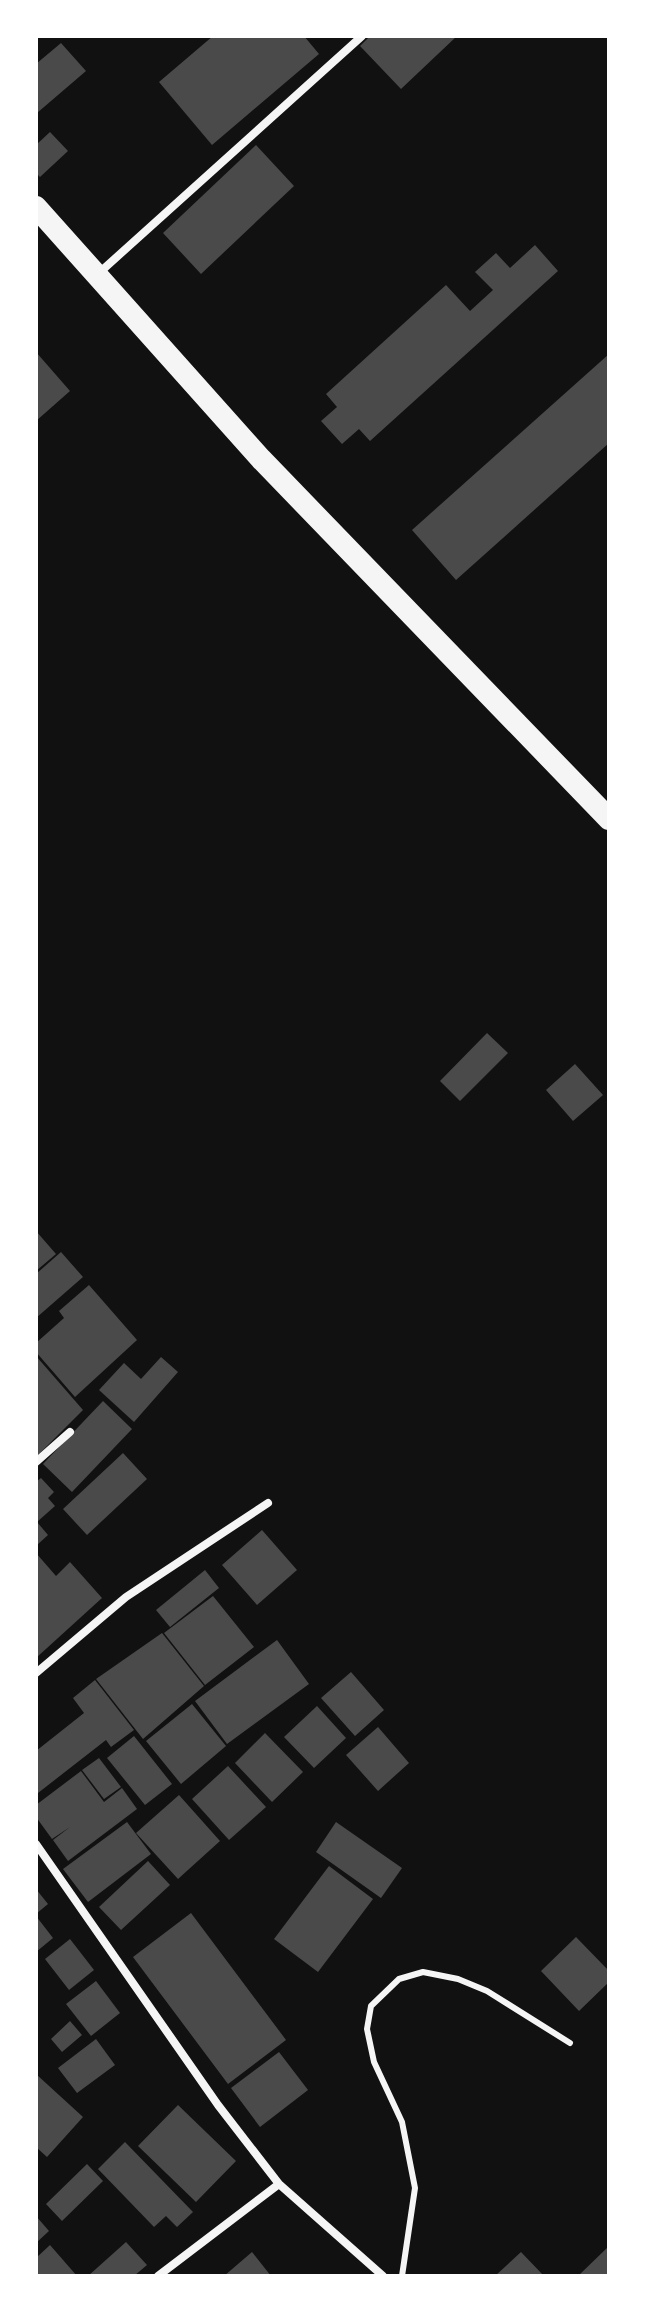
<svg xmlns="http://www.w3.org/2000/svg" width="645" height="2312" viewBox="0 0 645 2312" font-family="Mulish,sans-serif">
<rect width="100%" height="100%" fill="#111"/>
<!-- building -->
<path fill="#4a4a4a" d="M213,36H304L319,54L212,145L159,82Z
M370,36H457L401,89L360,46Z
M61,43L86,71L37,113L36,64Z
M50,132L68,151L40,177L36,173V145Z
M256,145L294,186L201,274L163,233Z
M535,245L558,271L370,441L359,429L342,444L321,421L337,407L326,394L446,285L470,311L493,290L475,272L496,253L510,268Z
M36,352L70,391L36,421Z
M609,354V443L456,580L412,530Z
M487,1033L508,1053L460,1101L440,1081Z
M575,1064L603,1095L573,1121L546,1090Z
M36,1231L56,1254L36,1271Z
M61,1252L83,1277L36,1318V1274Z
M89,1285L137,1340L75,1397L36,1352V1343L64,1318L59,1311Z
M36,1356L83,1410L37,1456L36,1455Z
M161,1357L178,1372L134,1422L99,1390L124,1363L141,1379Z
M103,1401L132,1429L72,1492L43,1464Z
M123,1453L147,1479L87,1535L63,1509Z
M41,1478L54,1492L48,1498L55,1506L37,1522L48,1535L36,1546V1482Z
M262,1530L297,1570L257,1605L222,1565Z
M36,1553L56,1576L70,1562L102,1598L36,1658Z
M205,1570L219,1588L170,1627L156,1610Z
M213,1596L254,1647L205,1685L164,1633Z
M162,1633L204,1686L143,1739L96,1679Z
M277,1640L309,1684L227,1744L195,1701Z
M351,1672L384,1710L355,1736L321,1698Z
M95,1680L134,1730L111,1747L106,1740L38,1793L36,1751L84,1713L73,1698Z
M192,1704L226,1746L181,1784L146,1741Z
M317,1706L346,1738L314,1768L284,1737Z
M378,1727L409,1763L378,1791L346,1755Z
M265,1733L303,1772L272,1802L235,1763Z
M134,1736L172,1784L145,1805L107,1758Z
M99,1758L121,1787L104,1799L82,1770Z
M228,1766L266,1807L229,1840L192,1799Z
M81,1771L104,1802L122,1788L137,1809L68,1861L53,1840L70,1827L52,1839L36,1817V1805Z
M179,1795L220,1841L178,1879L136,1833Z
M127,1822L151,1854L88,1902L63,1869Z
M336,1822L402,1868L381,1898L316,1852Z
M148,1861L170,1885L121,1930L99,1907Z
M329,1866L373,1899L318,1972L274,1939Z
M36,1889L48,1904L36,1914Z
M191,1913L286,2040L228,2084L133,1957Z
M36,1916L53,1938L36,1952Z
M576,1937L609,1971V1982L579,2011L541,1971Z
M70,1939L94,1970L69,1990L45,1959Z
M96,1981L120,2013L91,2036L66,2004Z
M70,2021L82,2035L62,2052L51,2039Z
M96,2039L115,2065L77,2093L58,2068Z
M279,2052L308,2090L260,2127L231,2088Z
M36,2074L83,2117L47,2157L36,2147Z
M178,2105L236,2161L196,2202L138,2146Z
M125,2142L193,2212L177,2227L166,2216L154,2227L98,2169Z
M87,2164L103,2181L62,2221L46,2204Z
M36,2216L49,2231L36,2243Z
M126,2242L147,2265L134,2276H88Z
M50,2245L77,2276H36V2258Z
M609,2246V2276H578Z
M252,2252L271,2276H224Z
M521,2252L544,2276H495Z"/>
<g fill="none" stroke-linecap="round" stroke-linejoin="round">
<!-- service -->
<path stroke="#f5f5f5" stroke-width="6" d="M402,2276L415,2188L402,2122L374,2062L367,2029L371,2006L399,1979L423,1972L458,1979L487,1991L570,2043"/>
<!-- minor -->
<path stroke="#f5f5f5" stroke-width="8" d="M99,273L362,36
M36,1462L70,1432
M36,1673L126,1597L268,1503
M36,1844L218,2105L279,2184L383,2276
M158,2276L279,2184"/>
<!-- trunk -->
<path stroke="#f5f5f5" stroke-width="22" d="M36,207L261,459L609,819"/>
</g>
<!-- border -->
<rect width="645" height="2312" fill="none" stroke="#ffffff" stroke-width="76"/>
</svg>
